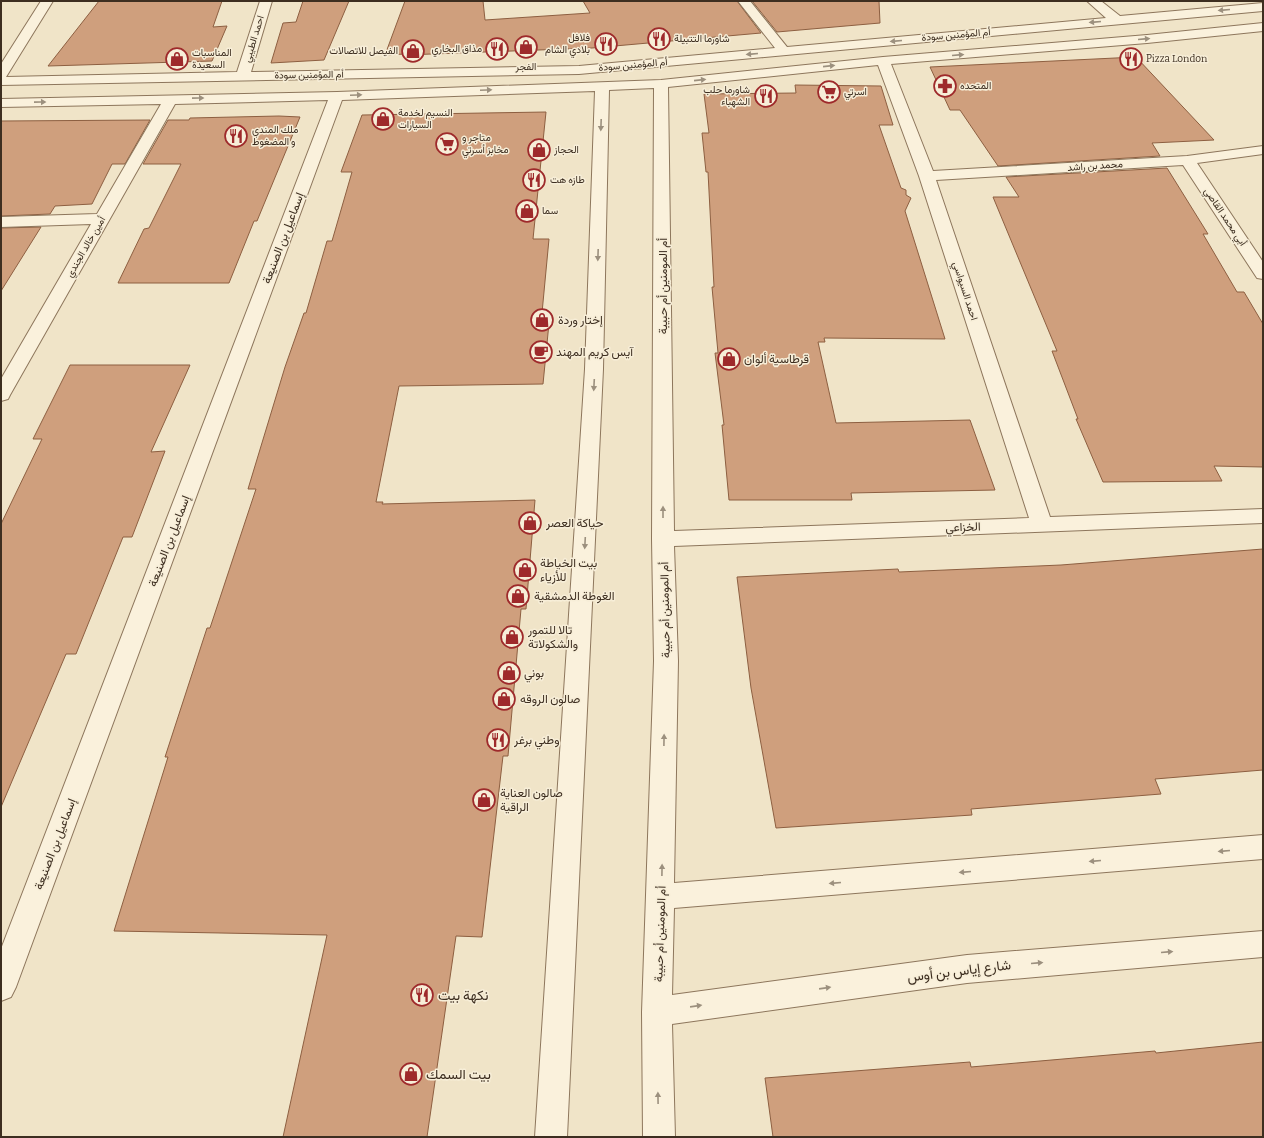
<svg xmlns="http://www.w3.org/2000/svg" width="1264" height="1138" viewBox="0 0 1264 1138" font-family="Bitter,Vazirmatn,serif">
<rect width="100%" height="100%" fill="#f0e4c8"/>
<!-- building -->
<path fill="#cf9f7d" stroke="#8d5f41" d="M99,1H222L213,27L227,26L212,61L48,66Z
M303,1H349L324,60L271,63L283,23L296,22Z
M405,1H483L485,20L590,13L583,1H737L761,33L592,48L405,55V54L385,55Z
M752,1H879L880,23L777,32Z
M1136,57L1214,140L1152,143L1160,156L998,166L960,110H950L930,67Z
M795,85L881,86L893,125H879L901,188L906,190V195L911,198L905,211L945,339L824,338L825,342H818L836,423L970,420L995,490L851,493L852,500H729L722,425H724L715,353H718L712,287H714L708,172H706L702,133H709L704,94L796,93Z
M546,112L533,239H549L542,313H550L543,384L399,386L376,502H383L382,504L535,500L526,609H521L508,756H503L482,937L456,936L427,1137H283L327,935L114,931L168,757H165L207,628H210L256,489H248L285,367L304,313H306L327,241H332L352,172H341L362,115Z
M279,116L300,117L257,221H254L229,283H118L144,229L149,228L181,164H143L168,120H189L190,118Z
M150,120L125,164H112L92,204L55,206L50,214L1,216V121Z
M1167,168L1208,234H1203L1237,292H1244L1263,324V467L1214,466L1222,481L1103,482L1076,419H1078L1052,351H1057L993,197H1019L1006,177Z
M41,227L1,291V228Z
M70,365H190L151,452L165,451L132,537H123L76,654H66L1,807V524L42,439H33Z
M1263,549V770L1155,779L1161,794L971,809L972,815L776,828L751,688L737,577L898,569L899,572L1061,565Z
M1263,1042V1137H773L765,1078L970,1062L971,1067L1155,1051L1156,1053Z"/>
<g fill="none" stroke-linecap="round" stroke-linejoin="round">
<!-- minor casing -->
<g stroke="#8d765c" stroke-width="2">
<path id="minor" d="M41,1H53L6,77L237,72L260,1H272L251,72L579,66L775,48L738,1H750L787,47L1106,18L1087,1H1101L1120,16L1263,3V11L579,74L1,85V64Z
M1263,23V31L1147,43L891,64L933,171L1187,156L1263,146V154L1197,163L1263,262V279L1257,278L1183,165L936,180L1050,517L1263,509V523L674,546L678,661L674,883L1263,835V859L674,908L672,995L967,955L1263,931V957L967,983L672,1024L675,1137H643L642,1012L654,661L652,539L654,88L609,90L603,369L567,1137H535L585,369L595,91L342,100L16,987L11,997L1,1001V949L328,100L175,104L10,395L8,399L1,401V379L91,224L1,227V217L97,214L161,104L1,107V99L337,92L661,80L883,57L1147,35ZM878,65L919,176L1029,518L674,531L668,87Z"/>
</g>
<!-- minor -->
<use href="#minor" fill="#faf1dc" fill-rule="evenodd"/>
</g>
<!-- one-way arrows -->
<defs><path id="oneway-solid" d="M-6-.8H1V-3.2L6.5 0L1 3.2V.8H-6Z"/></defs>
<g fill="#9c907e">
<use href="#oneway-solid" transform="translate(1224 10) rotate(175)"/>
<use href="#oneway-solid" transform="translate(1095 22) rotate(175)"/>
<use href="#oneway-solid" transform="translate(1144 39) rotate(-5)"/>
<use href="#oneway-solid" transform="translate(896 41) rotate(175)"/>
<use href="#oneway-solid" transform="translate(752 54) rotate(175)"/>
<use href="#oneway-solid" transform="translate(958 55) rotate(-5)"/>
<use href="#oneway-solid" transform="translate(829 66) rotate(-6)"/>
<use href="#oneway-solid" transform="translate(700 80) rotate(-6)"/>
<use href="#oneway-solid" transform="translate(486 90) rotate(-2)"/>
<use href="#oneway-solid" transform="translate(356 95) rotate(-2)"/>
<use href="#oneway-solid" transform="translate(198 98) rotate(-1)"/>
<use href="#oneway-solid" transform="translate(40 102) rotate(-1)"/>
<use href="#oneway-solid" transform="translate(601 125) rotate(92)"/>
<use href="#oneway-solid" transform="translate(598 255) rotate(92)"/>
<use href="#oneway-solid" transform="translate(594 385) rotate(93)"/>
<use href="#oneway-solid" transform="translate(663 512) rotate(-90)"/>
<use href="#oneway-solid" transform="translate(585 543) rotate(93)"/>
<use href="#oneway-solid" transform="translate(664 740) rotate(-89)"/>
<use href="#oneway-solid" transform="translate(1224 851) rotate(175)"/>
<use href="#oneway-solid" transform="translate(1095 861) rotate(175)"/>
<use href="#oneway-solid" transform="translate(662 870) rotate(-89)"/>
<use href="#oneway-solid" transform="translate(965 872) rotate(175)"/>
<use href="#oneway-solid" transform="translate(835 883) rotate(175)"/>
<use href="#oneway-solid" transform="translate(1167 952) rotate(-5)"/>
<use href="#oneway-solid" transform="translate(1037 963) rotate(-5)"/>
<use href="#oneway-solid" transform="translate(825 988) rotate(-8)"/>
<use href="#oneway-solid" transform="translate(696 1006) rotate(-8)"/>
<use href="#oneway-solid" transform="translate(658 1098) rotate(-91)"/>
</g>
<!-- icons -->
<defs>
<g id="restaurant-ring" transform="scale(1.15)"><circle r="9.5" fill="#f7eed8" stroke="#9e2a2b" stroke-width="1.5"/><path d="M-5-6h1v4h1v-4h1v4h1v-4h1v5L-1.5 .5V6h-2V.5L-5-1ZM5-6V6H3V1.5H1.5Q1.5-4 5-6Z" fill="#9e2a2b"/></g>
<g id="shop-ring" transform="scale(1.15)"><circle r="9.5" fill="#f7eed8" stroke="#9e2a2b" stroke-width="1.5"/><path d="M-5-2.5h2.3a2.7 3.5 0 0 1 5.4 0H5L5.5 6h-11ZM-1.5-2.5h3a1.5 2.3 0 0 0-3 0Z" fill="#9e2a2b"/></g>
<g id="pharmacy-ring" transform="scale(1.15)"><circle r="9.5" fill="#f7eed8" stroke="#9e2a2b" stroke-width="1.5"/><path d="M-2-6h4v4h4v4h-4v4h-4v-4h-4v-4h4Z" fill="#9e2a2b"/></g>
<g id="supermarket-ring" transform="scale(1.15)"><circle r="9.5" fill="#f7eed8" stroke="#9e2a2b" stroke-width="1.5"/><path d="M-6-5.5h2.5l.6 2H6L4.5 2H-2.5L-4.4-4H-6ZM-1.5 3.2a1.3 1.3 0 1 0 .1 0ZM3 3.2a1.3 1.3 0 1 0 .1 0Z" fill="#9e2a2b"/></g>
<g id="cafe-ring" transform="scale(1.15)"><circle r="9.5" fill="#f7eed8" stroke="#9e2a2b" stroke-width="1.5"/><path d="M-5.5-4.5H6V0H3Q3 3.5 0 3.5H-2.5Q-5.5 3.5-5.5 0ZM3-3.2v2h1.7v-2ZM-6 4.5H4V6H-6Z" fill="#9e2a2b"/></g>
</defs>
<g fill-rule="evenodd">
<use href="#restaurant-ring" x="659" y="39"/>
<use href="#restaurant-ring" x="606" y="44"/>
<use href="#shop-ring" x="526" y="47"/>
<use href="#restaurant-ring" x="497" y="49"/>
<use href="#shop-ring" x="413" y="51"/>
<use href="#shop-ring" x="177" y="59"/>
<use href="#restaurant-ring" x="1131" y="59"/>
<use href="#pharmacy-ring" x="945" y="86"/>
<use href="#supermarket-ring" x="829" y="92"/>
<use href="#restaurant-ring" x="766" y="96"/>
<use href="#shop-ring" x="383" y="119"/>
<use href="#restaurant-ring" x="236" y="136"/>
<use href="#supermarket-ring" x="447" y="144"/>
<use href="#shop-ring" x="539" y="150"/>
<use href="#restaurant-ring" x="534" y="180"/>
<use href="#shop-ring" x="527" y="211"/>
<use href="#shop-ring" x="542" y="320"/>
<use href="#cafe-ring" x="541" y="352"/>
<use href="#shop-ring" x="729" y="359"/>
<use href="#shop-ring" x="530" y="523"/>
<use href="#shop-ring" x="525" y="570"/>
<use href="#shop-ring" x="518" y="596"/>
<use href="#shop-ring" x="512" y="637"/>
<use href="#shop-ring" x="509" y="673"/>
<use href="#shop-ring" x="504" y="699"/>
<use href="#restaurant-ring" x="498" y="740"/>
<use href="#shop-ring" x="484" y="800"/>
<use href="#restaurant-ring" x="422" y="995"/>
<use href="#shop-ring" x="411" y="1074"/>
</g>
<g text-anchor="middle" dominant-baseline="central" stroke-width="3" stroke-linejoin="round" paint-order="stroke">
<!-- far-street labels -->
<g font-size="10" fill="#3d2e20" stroke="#f7eed8">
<text transform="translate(956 35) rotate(-5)">أم المؤمنين سودة</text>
<text transform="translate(254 39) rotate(-73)">احمد الطيبي</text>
<text transform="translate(633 65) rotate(-5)">أم المؤمنين سودة</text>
<text transform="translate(309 75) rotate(-1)">أم المؤمنين سودة</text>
<text transform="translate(1095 166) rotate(-4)">محمد بن راشد</text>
<text transform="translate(1225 217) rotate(56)">أبي محمد القاصي</text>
<text transform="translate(86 247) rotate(-60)">أمين خالد الجندي</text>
<text transform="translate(965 291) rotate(72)">احمد السيواسي</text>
</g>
<!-- far-poi labels -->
<g font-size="10" fill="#3d2e20" stroke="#f7eed8" text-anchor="start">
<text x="590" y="38" text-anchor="end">فلافل<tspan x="590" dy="12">بلادي الشام</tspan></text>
<text x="674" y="39">شاورما التتبيلة</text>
<text x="482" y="49" text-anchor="end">مذاق البخاري</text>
<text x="398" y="51" text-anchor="end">الفيصل للاتصالات</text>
<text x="192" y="53">المناسبات<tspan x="192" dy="12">السعيدة</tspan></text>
<text x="1146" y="59">Pizza London</text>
<text x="526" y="67" text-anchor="middle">الفجر</text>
<text x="960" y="86">المتحده</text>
<text x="750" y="90" text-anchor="end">شاورما حلب<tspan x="750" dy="12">الشهباء</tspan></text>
<text x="844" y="92">اسرتي</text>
<text x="398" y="113">النسيم لخدمة<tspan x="398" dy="12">السيارات</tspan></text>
<text x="252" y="130">ملك المندي<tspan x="252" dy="12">و المضغوط</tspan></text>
<text x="462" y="138">متاجر و<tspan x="462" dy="12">مخابز أسرتي</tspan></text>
<text x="554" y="150">الحجاز</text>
<text x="550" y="180">طازه هت</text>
<text x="542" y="211">سما</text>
</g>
<!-- street labels -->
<g font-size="12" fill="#3d2e20" stroke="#f7eed8">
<text transform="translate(283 238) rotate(-69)">إسماعيل بن الصنيعة</text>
<text transform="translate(663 286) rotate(-90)">أم المومنين أم حبيبة</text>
<text transform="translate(963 527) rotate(-2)">الخزاعي</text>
<text transform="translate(169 541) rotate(-69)">إسماعيل بن الصنيعة</text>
<text transform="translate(665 610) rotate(-91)">أم المومنين أم حبيبة</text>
<text transform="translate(55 844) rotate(-69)">إسماعيل بن الصنيعة</text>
<text transform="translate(660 934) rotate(-88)">أم المومنين أم حبيبة</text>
</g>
<!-- poi labels -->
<g font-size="12" fill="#3d2e20" stroke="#f7eed8" text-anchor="start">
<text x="558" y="320">إختار وردة</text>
<text x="556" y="352">آيس كريم المهند</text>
<text x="744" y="359">قرطاسية ألوان</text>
<text x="546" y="523">حياكة العصر</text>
<text x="540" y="563">بيت الخياطة<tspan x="540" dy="14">للأزياء</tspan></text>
<text x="534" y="596">الغوطة الدمشقية</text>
<text x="528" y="630">تالا للتمور<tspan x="528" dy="14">والشكولاتة</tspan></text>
<text x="524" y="673">بوني</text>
<text x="520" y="699">صالون الروقه</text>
<text x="514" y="740">وطني برغر</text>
<text x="500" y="793">صالون العناية<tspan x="500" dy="14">الراقية</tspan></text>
</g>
<!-- near-street labels -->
<g font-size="14" fill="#3d2e20" stroke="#f7eed8">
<text transform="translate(959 971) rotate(-7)">شارع إياس بن أوس</text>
</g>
<!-- near-poi labels -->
<g font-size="14" fill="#3d2e20" stroke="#f7eed8" text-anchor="start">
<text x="438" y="995">نكهة بيت</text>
<text x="426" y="1074">بيت السمك</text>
</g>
</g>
<!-- border -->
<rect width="1264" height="1138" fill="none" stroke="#3d2e20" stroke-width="4"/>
</svg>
